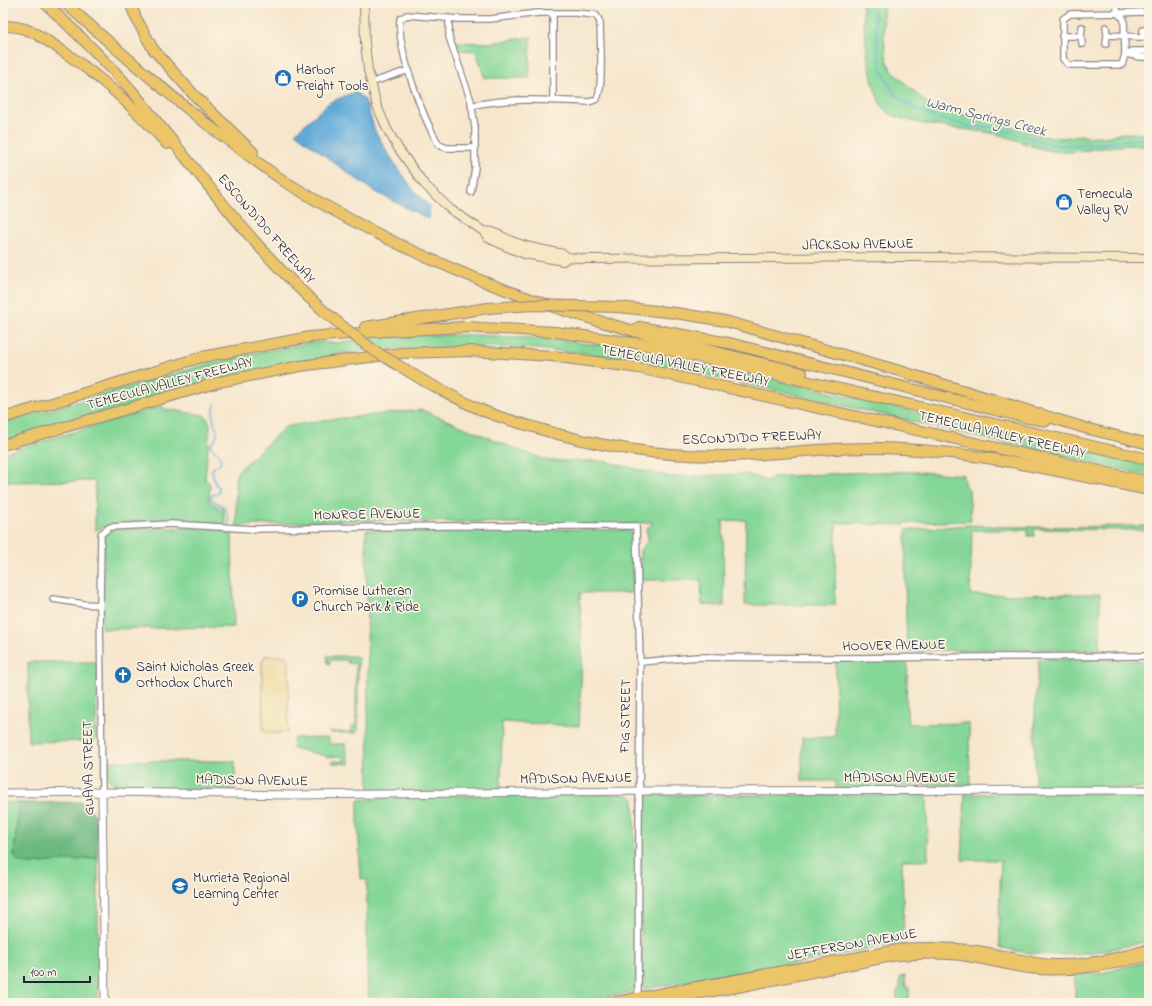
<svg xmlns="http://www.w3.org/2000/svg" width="1152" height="1006" viewBox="0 0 1152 1006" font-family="'Indie Flower',sans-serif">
<rect width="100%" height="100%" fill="#fcf5e5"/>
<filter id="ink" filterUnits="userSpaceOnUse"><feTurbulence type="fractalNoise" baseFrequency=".025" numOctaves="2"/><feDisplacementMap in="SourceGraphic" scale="8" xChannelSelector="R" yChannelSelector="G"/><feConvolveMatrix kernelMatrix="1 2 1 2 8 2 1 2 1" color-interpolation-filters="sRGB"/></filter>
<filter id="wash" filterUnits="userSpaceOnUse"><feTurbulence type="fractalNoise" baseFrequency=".012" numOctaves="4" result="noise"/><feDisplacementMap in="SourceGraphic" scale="16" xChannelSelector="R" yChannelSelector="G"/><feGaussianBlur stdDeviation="0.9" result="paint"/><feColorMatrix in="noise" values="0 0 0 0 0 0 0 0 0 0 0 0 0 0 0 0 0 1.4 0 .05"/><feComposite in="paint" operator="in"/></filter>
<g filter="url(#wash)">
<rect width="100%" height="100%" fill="#f6e6cc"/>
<!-- green -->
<path fill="#85d797" stroke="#547c69" d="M862,3H883L884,39L887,61L891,70L933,109L985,119L1046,137L1065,138L1080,135L1087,137L1097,136L1105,137L1122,133L1149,134V147C1121,141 1093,152 1065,152C1040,153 1016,137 992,133C969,129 901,125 886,111C869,95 864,27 862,3Z
M531,37L529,78H485L476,51L457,50L455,42L491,43Z
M419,335H478L550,339L599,345L659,355L813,388L969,425L1149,466V476L775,390L679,370L612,357L581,353L511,347L374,349L360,339Z
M356,340L372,350L331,355L329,358L3,442V423L216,362L254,353L316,342L336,343Z
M162,406L165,409L204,415L208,419L210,426L205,479L210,484L209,500L212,503L223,510L226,525C190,521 152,520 116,523C108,524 103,529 95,530V481L3,482V453Z
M422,410L521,451L549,461H603L670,477L743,474L753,476L768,482L771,477C835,474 899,468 963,475L964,484L969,490L971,521L905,523L904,525L836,523L835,605H745L746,520L723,521L724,606L702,605L701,580H640V550C650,539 649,542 646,529L652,524V522L620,525L355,520L237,526L235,480L238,471L285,427L324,420Z
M968,525L1011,527L1149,526V530L1034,529V536H1028V530H972L970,595L1100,594V651L1036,649L907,651L905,580L906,530Z
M169,528H196L232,531L234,627L102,629L104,536L110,531L116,529Z
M497,528L628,530L631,531L633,534L634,593H580L582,659L579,726L502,722L501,790L369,793L366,530Z
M327,656H355L358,658V730L356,733H329V732H352V726H356V664L348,663L347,660H330V664H328Z
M1039,659C1075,659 1112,660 1149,661V788H1037L1035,784V704Z
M836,660H905L908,665L906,696L908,724L969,723L970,785H910L908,787L836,789V781H802V738L835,737Z
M28,662H98L95,741L28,742Z
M294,738H329V744H346L345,746L350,764L332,763V761H344V758L342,756L326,757V756L292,748Z
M106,761H235V789L156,791L115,787V784L109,780Z
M1149,793V941C1096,953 1054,962 1000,947L999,914L1001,860H962L965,794Z
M628,794L634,799L637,973C633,981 637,988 629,993L567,1003H369L367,973V879H361L358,823V800L429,796Z
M643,795H927L928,860H902L904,939L899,943L783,966L644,989L642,986L641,980V796Z
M3,803H19L14,855L23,863L30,864L98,858V1003H3Z
M1149,961V1003H1075V975L1101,973Z
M905,976L906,988H909V1003H897V990L900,988V977Z"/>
<!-- forest -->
<path fill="#6cb880" stroke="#476d5e" d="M83,802L93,812L97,823L98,858L30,864C21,863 17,863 14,855L19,803Z"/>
<!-- sand -->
<path fill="#eeda9e" stroke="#887e6c" d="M265,656H286L289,658L288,733H267L263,731L262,662Z"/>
<!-- water -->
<path fill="#61aad9" stroke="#42668a" d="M355,92L365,100L375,131L389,155L412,188L429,205L428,219L372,190L348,173L295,133L330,102Z"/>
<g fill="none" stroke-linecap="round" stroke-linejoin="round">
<!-- stream -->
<path stroke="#61aad9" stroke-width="1.5" d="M873,3L880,67L894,93L903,101L915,109L940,119L969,126L978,127H992L1059,146L1096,144L1135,139L1149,141
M215,404C214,408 213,413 213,417C214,431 224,431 210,445C214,453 225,452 219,465L214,467L212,470L215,483L219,488V491L217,494L212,495L211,498C214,503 217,502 221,505C227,510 229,519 229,526"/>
</g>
</g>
<g filter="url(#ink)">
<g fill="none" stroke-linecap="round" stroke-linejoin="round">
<!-- minor casing -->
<g stroke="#8c8484" stroke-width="8">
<path id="minor" d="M1117,3V13L1142,12
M1117,13L1124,19L1125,54L1122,65H1069L1063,59V19L1070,14Z
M449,18V37L471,101L475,128V168L471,192
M1106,27L1107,35C1119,35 1130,37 1143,37V30
M1062,36H1081L1082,27
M1081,36L1082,44
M1106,44L1107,35
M1149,51H1132L1125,54L1141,57H1149
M370,83L409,70
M553,101V13
M471,106C509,97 550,100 589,102L597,99C604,85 600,39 600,22L596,15L576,13H538L490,19H459L407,15L400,19C397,50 423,118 439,145L447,148H475
M53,599L84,604L100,605
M640,662L698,657L834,658L1149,656
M102,792L100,605L101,534L110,527L171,524L253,529L445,526H636L640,662L638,998"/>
</g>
<!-- tertiary casing -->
<g stroke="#8c8484" stroke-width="9">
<path id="tertiary" d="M102,792L105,1003
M3,793L111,792L294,795L642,791L1149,790"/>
</g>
<!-- secondary casing -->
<g stroke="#8c8484" stroke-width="10">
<path id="secondary" d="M364,3L365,43L368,70L377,106L387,129L398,148L424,184L450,209L483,231L493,232L514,242L530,247L563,254L568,257L586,259L907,257L1149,258
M483,231L488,238L507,247L525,254L563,261L568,257"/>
</g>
<!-- primary casing -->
<g stroke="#8c8484" stroke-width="11">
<path id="primary" d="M655,1001L740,987L894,956C915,954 936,953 957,955C983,958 1007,966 1032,969C1072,973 1110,965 1149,956
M607,1003L906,948C928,947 950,947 973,950C998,953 1021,961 1047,964C1081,967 1117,958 1149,949"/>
</g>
<!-- motorway casing -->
<g stroke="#8c8484" stroke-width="12">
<path id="motorway" d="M45,3C75,31 105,60 132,91C145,106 157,123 170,138C219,199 266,261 325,312
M65,3C120,52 176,102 236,146C252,158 267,170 284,181C359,228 439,266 522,296C613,329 709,350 802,373
M130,3L136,18L153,49L194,95L253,152
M3,26C12,26 21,27 30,31C41,36 51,43 61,50C100,76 136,109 167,144
M618,307L676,313L725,321L900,371L1085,428L1149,444
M365,327L488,308
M639,327L729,343L1023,417L1046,421
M424,381C442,390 459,400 477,408C494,416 512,421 530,426C594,446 661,457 728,456C786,454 845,445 903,449C986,453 1068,474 1149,490
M3,418L202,357L310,337L387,331L465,327L555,332L642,344L1149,459
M3,445L219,382L300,366L401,353L469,351L552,356L639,368L1149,482"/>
</g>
<!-- minor -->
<use href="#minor" stroke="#fff" stroke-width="5.5"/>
<!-- tertiary -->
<use href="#tertiary" stroke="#fff" stroke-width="7"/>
<!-- secondary -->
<use href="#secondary" stroke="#f7e8c3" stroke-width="8"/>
<!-- primary -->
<use href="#primary" stroke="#ecc569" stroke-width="9"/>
<!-- motorway -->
<use href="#motorway" stroke="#ecc569" stroke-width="10"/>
<!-- motorway-bridge casing -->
<g stroke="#8c8484" stroke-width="12" stroke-linecap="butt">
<path id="motorway-bridge" d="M488,308L533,305L618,307
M325,312L357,338L375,351L424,381"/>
</g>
<!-- motorway-bridge -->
<use href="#motorway-bridge" stroke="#ecc569" stroke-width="10"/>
</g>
</g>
<!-- icons -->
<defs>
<g id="shop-disc" transform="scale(0.9)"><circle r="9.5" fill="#1f6fb2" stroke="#fcf5e5"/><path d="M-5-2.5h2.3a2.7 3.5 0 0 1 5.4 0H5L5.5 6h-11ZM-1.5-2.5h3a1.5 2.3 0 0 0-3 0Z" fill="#fff"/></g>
<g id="parking-disc" transform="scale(0.9)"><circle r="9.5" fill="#1f6fb2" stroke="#fcf5e5"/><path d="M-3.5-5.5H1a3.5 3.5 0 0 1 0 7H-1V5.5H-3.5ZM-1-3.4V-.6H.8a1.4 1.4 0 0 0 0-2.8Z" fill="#fff"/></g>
<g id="church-disc" transform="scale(0.9)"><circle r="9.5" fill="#1f6fb2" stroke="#fcf5e5"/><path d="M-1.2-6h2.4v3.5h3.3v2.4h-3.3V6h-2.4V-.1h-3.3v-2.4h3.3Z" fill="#fff"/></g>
<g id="school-disc" transform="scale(0.9)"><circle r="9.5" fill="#1f6fb2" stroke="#fcf5e5"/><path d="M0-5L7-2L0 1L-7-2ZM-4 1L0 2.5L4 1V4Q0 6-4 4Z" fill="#fff"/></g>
</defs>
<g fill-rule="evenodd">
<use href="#shop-disc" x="283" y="78"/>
<use href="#shop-disc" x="1064" y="202"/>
<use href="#parking-disc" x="300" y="599"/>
<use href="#church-disc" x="123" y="675"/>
<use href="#school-disc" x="180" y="886"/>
</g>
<g text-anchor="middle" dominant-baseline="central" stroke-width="3.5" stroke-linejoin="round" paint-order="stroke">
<!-- poi labels -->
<g font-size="14" fill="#22223b" stroke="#fcf5e5" text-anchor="start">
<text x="296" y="70">Harbor<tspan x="296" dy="16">Freight Tools</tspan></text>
<text x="1077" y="194">Temecula<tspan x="1077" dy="16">Valley RV</tspan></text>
<text x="313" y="591">Promise Lutheran<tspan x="313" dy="16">Church Park &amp; Ride</tspan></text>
<text x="136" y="667">Saint Nicholas Greek<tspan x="136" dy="16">Orthodox Church</tspan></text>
<text x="193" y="878">Murrieta Regional<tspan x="193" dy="16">Learning Center</tspan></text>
</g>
<!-- street labels -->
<g font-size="14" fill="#22223b" stroke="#fcf5e5">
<text transform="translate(266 229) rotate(49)">ESCONDIDO FREEWAY</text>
<text transform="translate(858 245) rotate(-1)">JACKSON AVENUE</text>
<text transform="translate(685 366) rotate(11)">TEMECULA VALLEY FREEWAY</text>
<text transform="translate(170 384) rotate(-15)">TEMECULA VALLEY FREEWAY</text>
<text transform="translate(1002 435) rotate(13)">TEMECULA VALLEY FREEWAY</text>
<text transform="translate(752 438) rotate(-2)">ESCONDIDO FREEWAY</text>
<text transform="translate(367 515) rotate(-1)">MONROE AVENUE</text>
<text transform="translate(894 646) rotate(-1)">HOOVER AVENUE</text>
<text transform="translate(626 716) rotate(-89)">FIG STREET</text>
<text transform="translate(89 768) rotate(-91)">GUAVA STREET</text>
<text x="900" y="778">MADISON AVENUE</text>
<text transform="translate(576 779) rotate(-1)">MADISON AVENUE</text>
<text transform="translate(252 781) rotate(1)">MADISON AVENUE</text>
<text transform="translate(852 945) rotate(-10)">JEFFERSON AVENUE</text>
</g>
<!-- water labels -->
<g font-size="15" font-style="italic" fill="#3b587a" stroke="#fcf5e5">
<text transform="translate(986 117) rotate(14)">Warm Springs Creek</text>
</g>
</g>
<!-- margin -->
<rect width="1152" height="1006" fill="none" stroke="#fcf5e5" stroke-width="16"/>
<!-- scale -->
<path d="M24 976v6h66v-6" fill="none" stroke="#22223b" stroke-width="2"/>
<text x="30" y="976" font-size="12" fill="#22223b" stroke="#fcf5e5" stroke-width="3" paint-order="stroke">100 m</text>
</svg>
